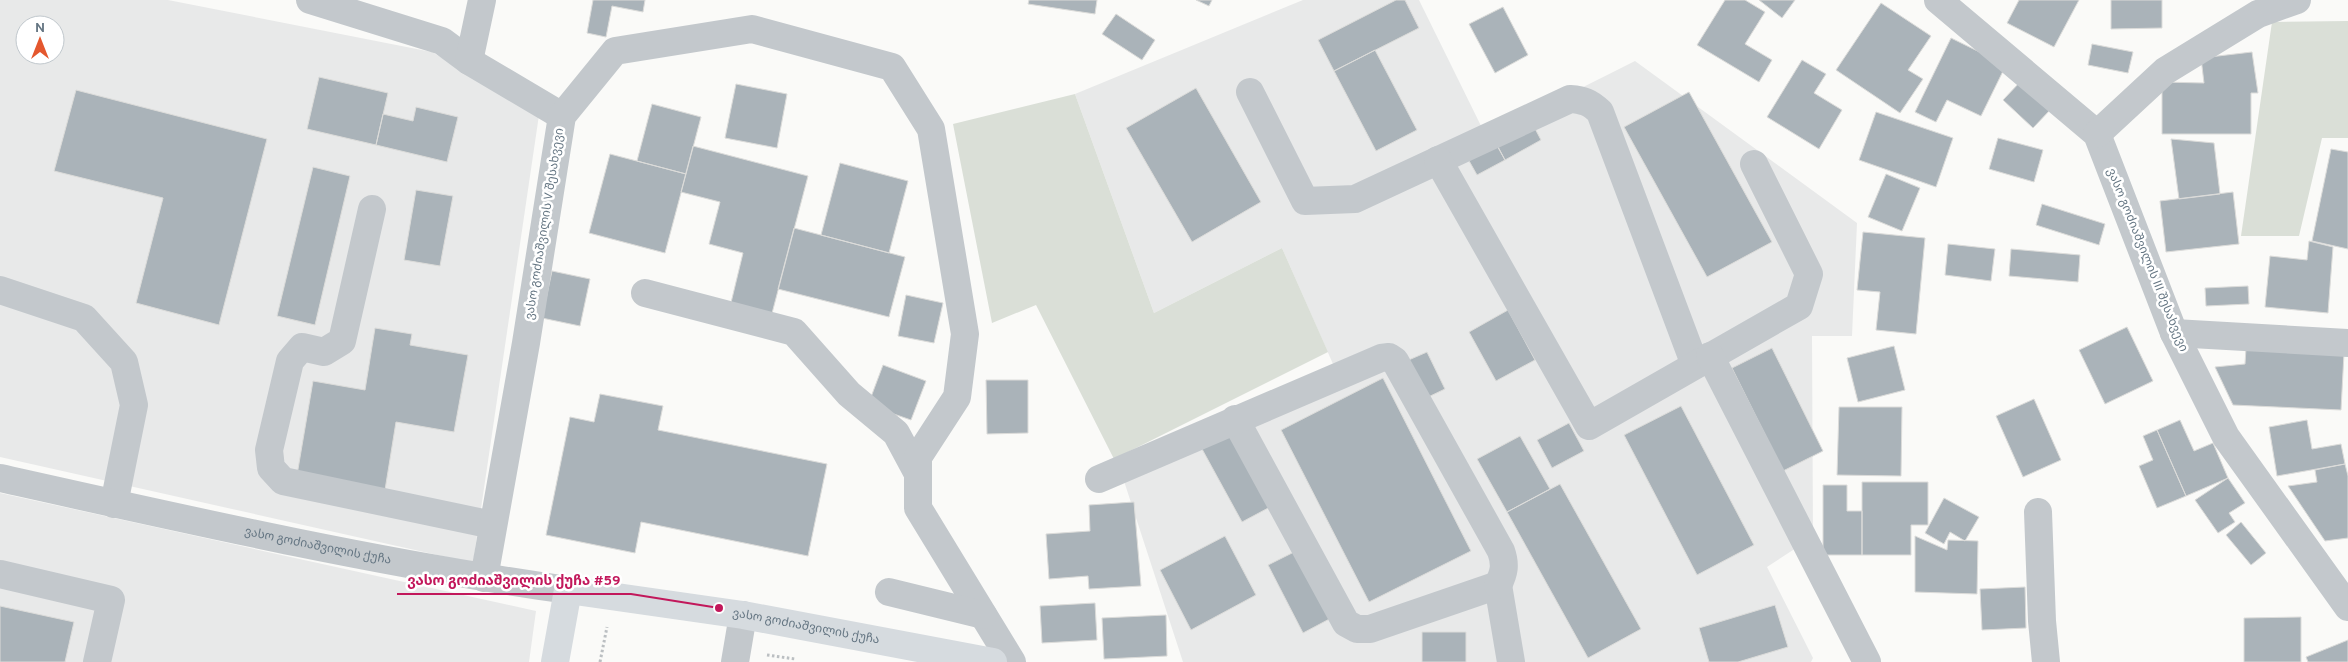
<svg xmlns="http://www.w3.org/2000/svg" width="2348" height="662" viewBox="0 0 2348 662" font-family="Overpass,'Noto Sans Georgian',sans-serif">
<rect width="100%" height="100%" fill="#fafaf8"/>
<!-- built -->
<path fill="#e8e9e9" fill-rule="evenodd" d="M0,0H168L432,52L539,115L473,563L0,457ZM25,25H55V55H25Z
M1303,0H1419L1486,136L1635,61L1857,223L1852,336H1812L1813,537L1767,567L1813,658L1811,662H1183L1123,478L1333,364L1282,248L1154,313L1075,94Z
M0,493L536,611L529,662H0Z"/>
<!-- green -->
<path fill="#dadfd7" d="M2348,21V138H2322L2299,236H2241L2272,22Z
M1075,94L1154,313L1282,248L1328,352L1114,459L1036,305L992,323L953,124Z"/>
<!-- building -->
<path fill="#aab3b9" stroke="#dcdcda" d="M593,0H645L643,12L612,6L606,37L587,33Z
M1029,0H1097L1095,14L1028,4Z
M1196,0H1212L1209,6Z
M1396,0H1405L1419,28L1334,71L1318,40Z
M1725,0H1745L1765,12L1745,44L1772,60L1759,82L1697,45Z
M1759,0H1795L1782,18Z
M2019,0H2079L2054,47L2007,23Z
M2111,0H2162V28L2111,29Z
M1881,3L1931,36L1908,70L1923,79L1900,113L1836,70Z
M1503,7L1528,55L1495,73L1469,24Z
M1116,14L1155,40L1142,60L1102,34Z
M1951,38L2006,65L1981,116L1947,100L1936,122L1915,112Z
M2092,44L2133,52L2128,73L2088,65Z
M1375,50L1417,130L1376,151L1334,71Z
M2252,52L2258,93H2251V134H2162V82L2204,83L2201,58Z
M1802,60L1826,74L1814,93L1842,110L1819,149L1767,117Z
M319,77L388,93L376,145L307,129Z
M2021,81L2051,109L2033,128L2003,100Z
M736,84L787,94L777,148L725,138Z
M1196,88L1261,202L1192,242L1126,128Z
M76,90L267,139L219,325L136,303L163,198L54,171Z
M1689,92L1772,242L1707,277L1624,127Z
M652,104L701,117L686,174L637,161Z
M416,107L458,117L447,162L376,145L383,114L413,121Z
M1876,112L1953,138L1936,187L1859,160Z
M1530,119L1541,140L1505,160L1494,139Z
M1998,138L2043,150L2034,182L1989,169Z
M2171,139L2214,143L2220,194L2179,199Z
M1496,144L1505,160L1477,175L1468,159Z
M693,146L808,176L770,321L729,311L743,253L709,244L720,202L681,192Z
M2331,149L2348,152V249L2312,241Z
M610,154L686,174L665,253L589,233Z
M840,163L908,181L889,253L821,235Z
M313,167L350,176L315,325L277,316Z
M1886,174L1920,188L1902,231L1868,217Z
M416,190L453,196L440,266L404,260Z
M2233,192L2239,244L2166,252L2160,201Z
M2042,204L2105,224L2099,245L2036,225Z
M794,228L905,257L889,317L778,289Z
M1863,232L1925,238L1916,334L1876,330L1880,292L1857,290Z
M2309,241L2333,247L2328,313L2265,307L2270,256L2307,260Z
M1948,244L1995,249L1991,281L1945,275Z
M2011,249L2080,255L2078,282L2009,276Z
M552,271L590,279L580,326L542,318Z
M2248,286L2249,304L2206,306L2205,288Z
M906,295L943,303L934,343L898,336Z
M1508,310L1535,360L1496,381L1469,332Z
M2127,327L2153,381L2105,404L2079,350Z
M375,328L412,334L410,345L468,355L454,432L396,422L385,490L297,475L313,381L365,390Z
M1894,346L1905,390L1858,402L1847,358Z
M1772,348L1823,451L1783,471L1732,368Z
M2246,348L2344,353L2341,410L2233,405L2215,367L2245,364Z
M1427,352L1445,389L1422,400L1404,362Z
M883,365L926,381L911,420L868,405Z
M1383,378L1471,551L1369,602L1281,430Z
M986,380H1028V433L987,434Z
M600,394L663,406L658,430L827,464L808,556L641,522L635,553L546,535L570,417L594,422Z
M2034,399L2061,460L2023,477L1996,416Z
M1681,406L1754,545L1697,575L1624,435Z
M1839,407H1902L1901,476L1837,475Z
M2180,420L2194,451L2213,443L2228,478L2186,496L2157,430Z
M2307,420L2312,449L2341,444L2345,464L2277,476L2269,427Z
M1569,423L1584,451L1552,468L1537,440Z
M2157,430L2186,496L2157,508L2139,466L2153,460L2143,436Z
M1232,432L1272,506L1242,522L1202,449Z
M1520,436L1550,489L1507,512L1477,459Z
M2345,464L2348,476V538L2325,541L2288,486L2317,482L2315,470Z
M2228,478L2245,503L2229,513L2235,522L2218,533L2195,500Z
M1862,482H1928V525H1911V555H1862Z
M1560,484L1641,629L1588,658L1507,512Z
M1823,485H1847V511H1862V555H1823Z
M1944,498L1979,517L1965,541L1950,532L1944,544L1925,533Z
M1134,502L1141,586L1089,589L1088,576L1049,579L1046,534L1090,531L1089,505Z
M2241,522L2266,553L2251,565L2226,535Z
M1225,536L1256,595L1191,630L1160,570Z
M1915,536L1947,550L1948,540L1978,541L1977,594L1915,592Z
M1302,548L1337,615L1303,633L1268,565Z
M2025,587L2026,628L1982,630L1980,589Z
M1095,603L1097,640L1042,643L1040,606Z
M1775,605L1788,647L1738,662H1709L1699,628Z
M0,606L74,622L65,662H0Z
M1166,615L1167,656L1104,659L1102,618Z
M2301,617V662H2244V618Z
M1422,632H1466V662H1422Z
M2348,640V662H2308L2306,657Z"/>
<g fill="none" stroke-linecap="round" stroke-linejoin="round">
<!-- path -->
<path stroke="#bbbfc2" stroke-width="3" stroke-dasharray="2.5 2.5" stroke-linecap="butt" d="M767,655L795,659
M600,662L607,627"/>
<!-- minor -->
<g stroke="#c3c8cc" stroke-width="28">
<path d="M310,0L442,41L469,61L562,116"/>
<path d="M1938,0L2097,134L2174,333L2226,437L2348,607"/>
<path d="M469,61L482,0"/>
<path d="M1250,92L1305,201L1355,199L1570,99C1583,100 1590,102 1600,112L1695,365"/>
<path d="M2097,134L2165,71L2258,14L2297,0"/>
<path d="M1438,160L1589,426L1799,306L1809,274L1754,164"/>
<path d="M372,209L342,341L324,352L302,347L290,361L269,450L271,468L283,481L493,525"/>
<path d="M0,290L84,318L124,362L134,405L114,504"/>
<path d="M645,293L794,332L849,394L896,433L918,474"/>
<path d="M2174,333L2348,343"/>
<path d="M1710,356L1867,662"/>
<path d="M1235,419L1346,623L1357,629H1370L1498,585L1511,662"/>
<path id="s1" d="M0,478C188,520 377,563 568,590"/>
<path d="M1099,479L1381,358L1389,357L1395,361L1501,551C1506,565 1504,573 1498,585"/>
<path d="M2038,512L2042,621L2046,662"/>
<path d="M0,574L111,600L97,662"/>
<path d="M484,578L526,343L562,116L615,51L752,29L892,67L931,129L965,334L957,397L918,457V508L1012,662"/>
<path d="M889,592L983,615"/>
<path d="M735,662L743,615"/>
</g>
<!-- major -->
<path stroke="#d6dbdf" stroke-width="28" id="s2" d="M555,662L568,590L743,615L993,662"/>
</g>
<g text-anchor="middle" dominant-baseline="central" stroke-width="5" stroke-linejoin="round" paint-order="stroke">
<!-- street labels -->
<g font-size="12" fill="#657683" stroke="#fff">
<text transform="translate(545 224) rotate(-81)">ვასო გოძიაშვილის V შესახვევი</text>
<text transform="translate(2147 260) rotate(68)">ვასო გოძიაშვილის III შესახვევი</text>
<text stroke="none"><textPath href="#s1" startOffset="325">ვასო გოძიაშვილის ქუჩა</textPath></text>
<text stroke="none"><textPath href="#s2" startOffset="314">ვასო გოძიაშვილის ქუჩა</textPath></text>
</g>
</g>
<!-- callouts -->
<path fill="none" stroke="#c2185b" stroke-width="2" d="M719 608L631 594H397"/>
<circle fill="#c2185b" stroke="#fff" stroke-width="2" cx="719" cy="608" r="5"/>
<g font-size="14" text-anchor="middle" font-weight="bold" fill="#c2185b" stroke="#fff" stroke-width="5" stroke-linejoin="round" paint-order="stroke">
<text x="514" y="585">ვასო გოძიაშვილის ქუჩა #59</text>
</g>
<!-- north arrow -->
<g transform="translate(40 40)"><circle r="24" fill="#ffffff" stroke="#c1c8cd"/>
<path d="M0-4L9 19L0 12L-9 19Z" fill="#e4572e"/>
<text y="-8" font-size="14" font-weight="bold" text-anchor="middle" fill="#657683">N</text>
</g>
</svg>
